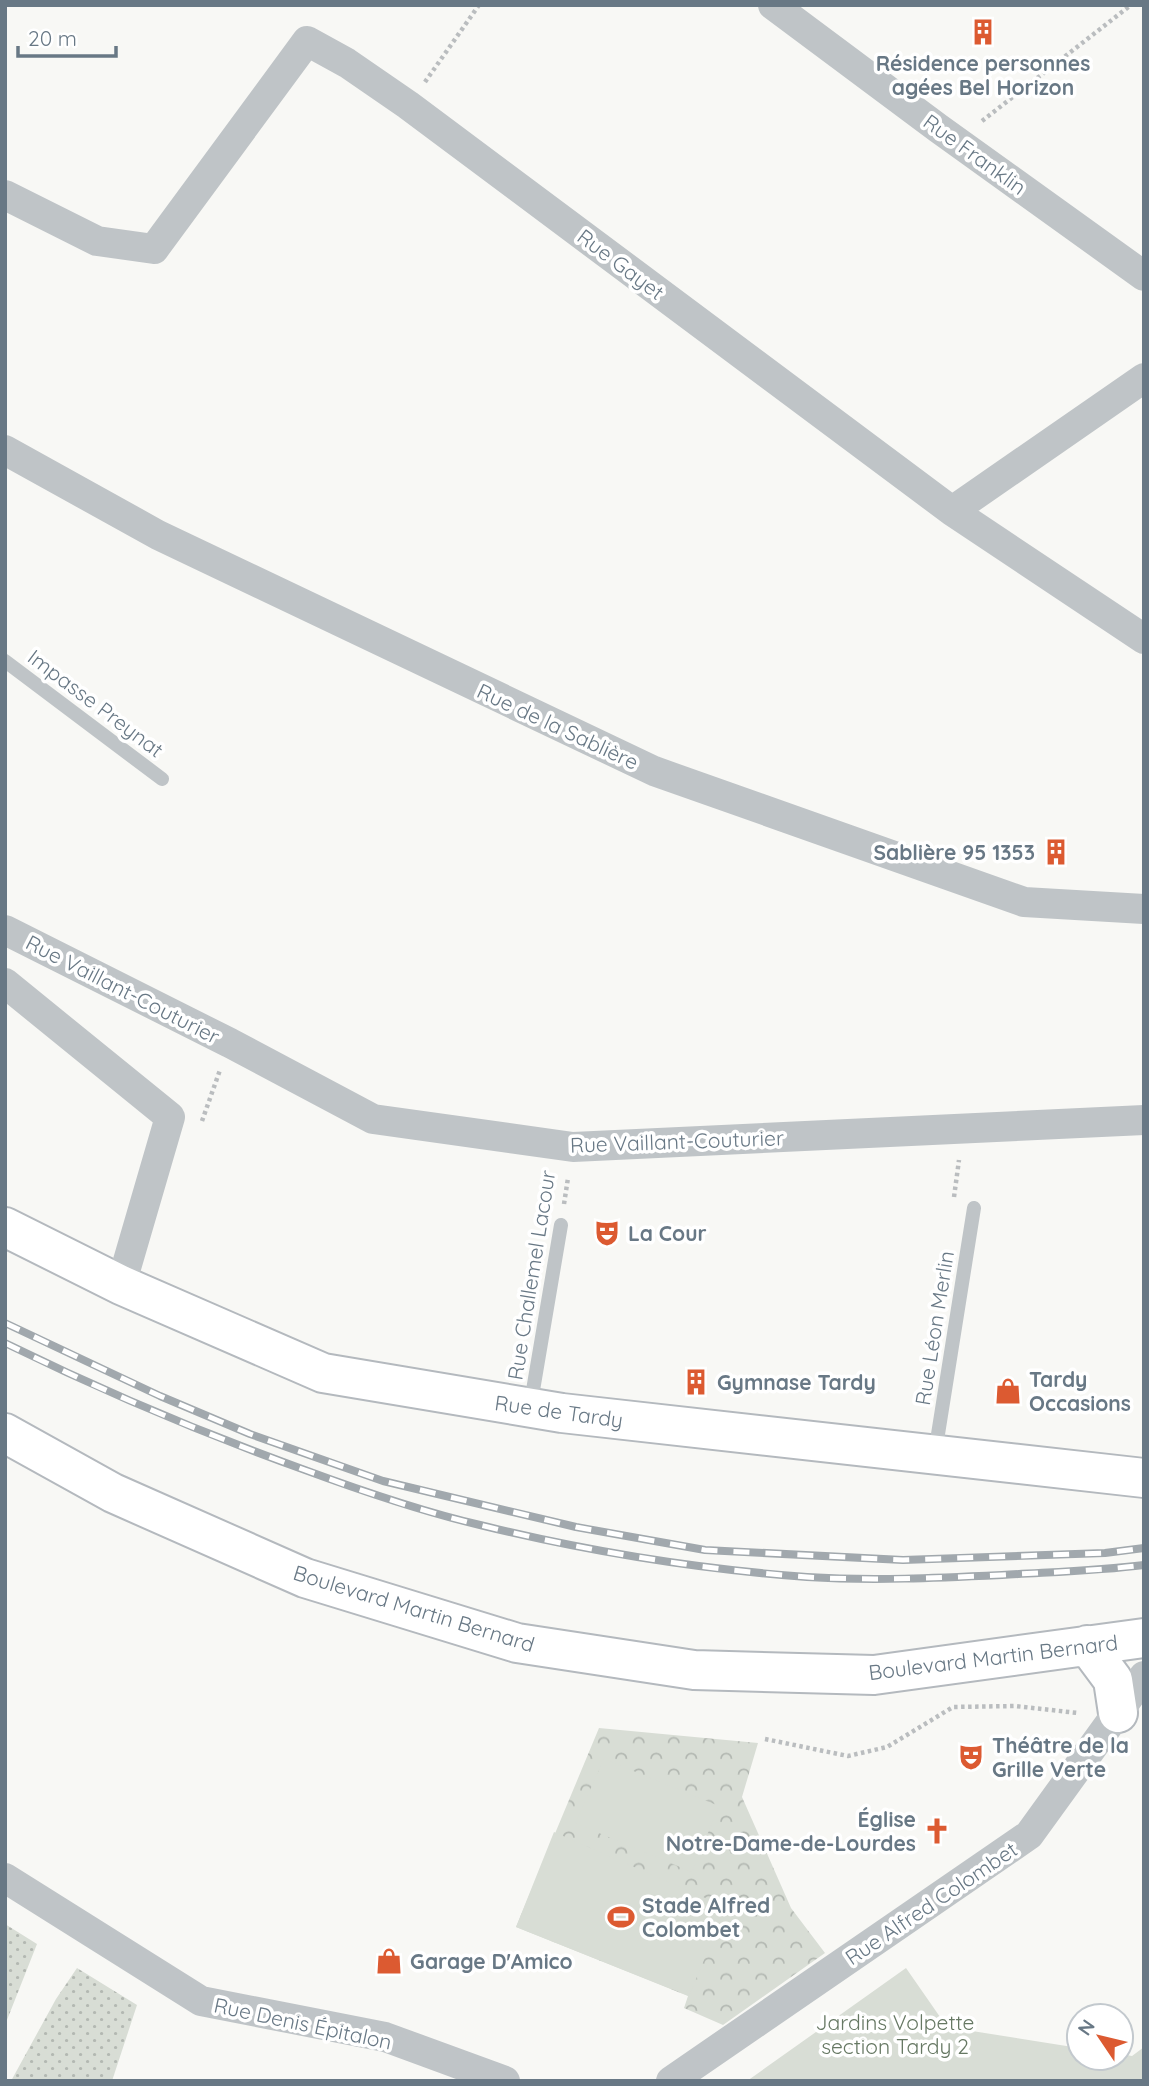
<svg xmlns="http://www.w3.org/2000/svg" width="1149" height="2086" viewBox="0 0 1149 2086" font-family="Quicksand,sans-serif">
<defs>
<pattern id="grass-dots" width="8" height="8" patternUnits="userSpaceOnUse" patternTransform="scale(1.75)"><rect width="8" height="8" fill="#d8ddd5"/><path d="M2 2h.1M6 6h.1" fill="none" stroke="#b3b8b2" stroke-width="1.8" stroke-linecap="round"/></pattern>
<pattern id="forest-crowns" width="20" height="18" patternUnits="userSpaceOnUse" patternTransform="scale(1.75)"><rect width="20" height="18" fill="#d8ddd5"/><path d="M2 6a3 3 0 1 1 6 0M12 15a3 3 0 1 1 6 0" fill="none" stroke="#b3b8b2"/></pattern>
</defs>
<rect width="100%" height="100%" fill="#f8f8f5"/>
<!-- grass -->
<path fill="url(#grass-dots)" d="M5,1924L37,1944L5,2025Z
M77,1968L137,2005L112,2081H11L56,1999Z"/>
<!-- forest -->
<path fill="url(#forest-crowns)" d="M599,1728L758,1743L742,1797L791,1908L825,1953L723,2025L684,2008L688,1996L516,1927Z"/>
<!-- garden -->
<path fill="#d8ddd5" d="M604,1759L719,1806L692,1872L575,1823Z
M554,1832L726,1907L689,1996L516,1927Z
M906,1968L947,2027L1079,2048V2058H1121V2054L1132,2056L1144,2047V2081H747Z"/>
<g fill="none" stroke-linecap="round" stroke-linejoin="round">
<!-- secondary casing -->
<g stroke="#b4b9be" stroke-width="42">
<path id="secondary" d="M5,1227L121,1285L323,1373L562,1413L1144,1478
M5,1433L113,1493L305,1578L517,1643L694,1670L874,1675L1144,1638
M1087,1645L1113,1680L1118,1713"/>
</g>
<!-- path -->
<path stroke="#babdbf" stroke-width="4.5" stroke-dasharray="3.5 3.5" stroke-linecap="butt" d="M425,82L479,5
M982,121L1131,5
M202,1121L220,1070
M954,1197L959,1160
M564,1204L568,1178
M765,1739L848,1756L887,1747L953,1707L1015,1706L1078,1713"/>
<!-- lane -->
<path stroke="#bfc4c7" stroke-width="14" d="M5,661L162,779
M530,1408L561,1225
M935,1453L974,1208"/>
<!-- street -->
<path stroke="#bfc4c7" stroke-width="30" d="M773,5L938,128L1144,276
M5,195L97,241L154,249L307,41L347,63L408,105L952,511L1144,639
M5,450L158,535L654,771L1024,902L1144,909
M952,511L1144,378
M5,930L230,1043L373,1119L573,1147L1144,1120
M5,983L170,1117L121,1285
M5,1878L201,2001L385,2037L505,2081
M671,2081L1029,1835L1144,1676"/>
<!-- secondary -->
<use href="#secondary" stroke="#fff" stroke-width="38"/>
<!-- rail casing -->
<g stroke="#a1a8ad" stroke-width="8">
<path id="rail" d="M5,1323L160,1396L250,1434L383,1481L576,1527L705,1550L903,1560L1105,1553L1144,1548
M5,1343C103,1391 202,1433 305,1470C362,1491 420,1511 480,1525C586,1551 697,1569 807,1577C872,1581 937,1578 1002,1575C1050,1572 1097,1571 1144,1565"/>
</g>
<!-- rail -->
<use href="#rail" stroke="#fff" stroke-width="5" stroke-dasharray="16" stroke-linecap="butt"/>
</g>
<!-- icons -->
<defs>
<g id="building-bare" transform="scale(2.1)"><path d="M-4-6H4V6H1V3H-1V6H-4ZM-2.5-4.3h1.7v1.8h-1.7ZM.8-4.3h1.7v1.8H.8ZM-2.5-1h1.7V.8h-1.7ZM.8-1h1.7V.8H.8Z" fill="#dc5a31" stroke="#fff" stroke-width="2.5" paint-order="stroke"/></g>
<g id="theatre-bare" transform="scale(2.1)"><path d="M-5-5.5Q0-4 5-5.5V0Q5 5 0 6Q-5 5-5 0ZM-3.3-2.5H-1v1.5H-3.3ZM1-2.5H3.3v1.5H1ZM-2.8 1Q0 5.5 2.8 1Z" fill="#dc5a31" stroke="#fff" stroke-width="2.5" paint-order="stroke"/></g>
<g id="shop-bare" transform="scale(2.1)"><path d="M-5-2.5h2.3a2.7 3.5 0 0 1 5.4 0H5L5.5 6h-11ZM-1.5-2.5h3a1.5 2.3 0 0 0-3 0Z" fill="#dc5a31" stroke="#fff" stroke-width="2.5" paint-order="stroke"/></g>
<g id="church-bare" transform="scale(2.1)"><path d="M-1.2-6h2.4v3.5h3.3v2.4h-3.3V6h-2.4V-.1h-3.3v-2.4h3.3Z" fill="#dc5a31" stroke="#fff" stroke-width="2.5" paint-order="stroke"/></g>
<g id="stadium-bare" transform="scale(2.1)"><path d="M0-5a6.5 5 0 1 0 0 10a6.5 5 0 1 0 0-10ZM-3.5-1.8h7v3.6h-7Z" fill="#dc5a31" stroke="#fff" stroke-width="2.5" paint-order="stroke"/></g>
</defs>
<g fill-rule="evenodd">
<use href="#building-bare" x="983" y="32"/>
<use href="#building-bare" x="1056" y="852"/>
<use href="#theatre-bare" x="607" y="1233"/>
<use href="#building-bare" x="696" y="1382"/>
<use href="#shop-bare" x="1008" y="1391"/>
<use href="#theatre-bare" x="971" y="1757"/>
<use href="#church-bare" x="937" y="1831"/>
<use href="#stadium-bare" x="621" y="1917"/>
<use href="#shop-bare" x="389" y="1961"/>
</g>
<g text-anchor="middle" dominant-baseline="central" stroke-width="7" stroke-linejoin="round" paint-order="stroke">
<!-- poi labels -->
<g font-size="21" font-weight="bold" fill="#687885" stroke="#fff" text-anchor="start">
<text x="983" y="63" text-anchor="middle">Résidence personnes<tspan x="983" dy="24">agées Bel Horizon</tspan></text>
<text x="1035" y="852" text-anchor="end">Sablière 95 1353</text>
<text x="628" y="1233">La Cour</text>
<text x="1029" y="1379">Tardy<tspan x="1029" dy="24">Occasions</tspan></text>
<text x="717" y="1382">Gymnase Tardy</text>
<text x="992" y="1745">Théâtre de la<tspan x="992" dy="24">Grille Verte</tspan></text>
<text x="916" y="1819" text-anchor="end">Église<tspan x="916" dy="24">Notre-Dame-de-Lourdes</tspan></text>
<text x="642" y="1905">Stade Alfred<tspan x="642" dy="24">Colombet</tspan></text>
<text x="410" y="1961">Garage D'Amico</text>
</g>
<!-- street labels -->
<g font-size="21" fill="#687885" stroke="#fff">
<text transform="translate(975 154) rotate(36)">Rue Franklin</text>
<text transform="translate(621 264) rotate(37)">Rue Gayet</text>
<text transform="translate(96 703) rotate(37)">Impasse Preynat</text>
<text transform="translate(558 726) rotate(25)">Rue de la Sablière</text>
<text transform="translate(123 989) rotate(27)">Rue Vaillant-Couturier</text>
<text transform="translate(677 1141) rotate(-2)">Rue Vaillant-Couturier</text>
<text transform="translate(531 1275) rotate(-81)">Rue Challemel Lacour</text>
<text transform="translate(934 1328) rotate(-81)">Rue Léon Merlin</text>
<text transform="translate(559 1411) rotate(8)">Rue de Tardy</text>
<text transform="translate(414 1608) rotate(17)">Boulevard Martin Bernard</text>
<text transform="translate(993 1657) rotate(-7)">Boulevard Martin Bernard</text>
<text transform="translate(931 1903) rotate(-34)">Rue Alfred Colombet</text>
<text transform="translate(303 2023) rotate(12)">Rue Denis Épitalon</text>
</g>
<!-- park labels -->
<g font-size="21" fill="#667863" stroke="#fff">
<text x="895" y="2022">Jardins Volpette<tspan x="895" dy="24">section Tardy 2</tspan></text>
</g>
</g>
<!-- border -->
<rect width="1149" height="2086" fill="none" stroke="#687885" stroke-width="14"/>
<!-- north arrow -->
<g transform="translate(1100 2037) rotate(305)"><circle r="33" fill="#ffffff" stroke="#c3c9ce" stroke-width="2"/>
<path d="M0-5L12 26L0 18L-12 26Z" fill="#dc5a31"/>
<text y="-10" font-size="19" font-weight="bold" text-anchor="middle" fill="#687885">N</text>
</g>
<!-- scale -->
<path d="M18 46v10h98v-10" fill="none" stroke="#687885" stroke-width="3.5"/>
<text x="28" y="46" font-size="21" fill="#687885" stroke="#ffffff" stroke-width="5" paint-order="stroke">20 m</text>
</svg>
